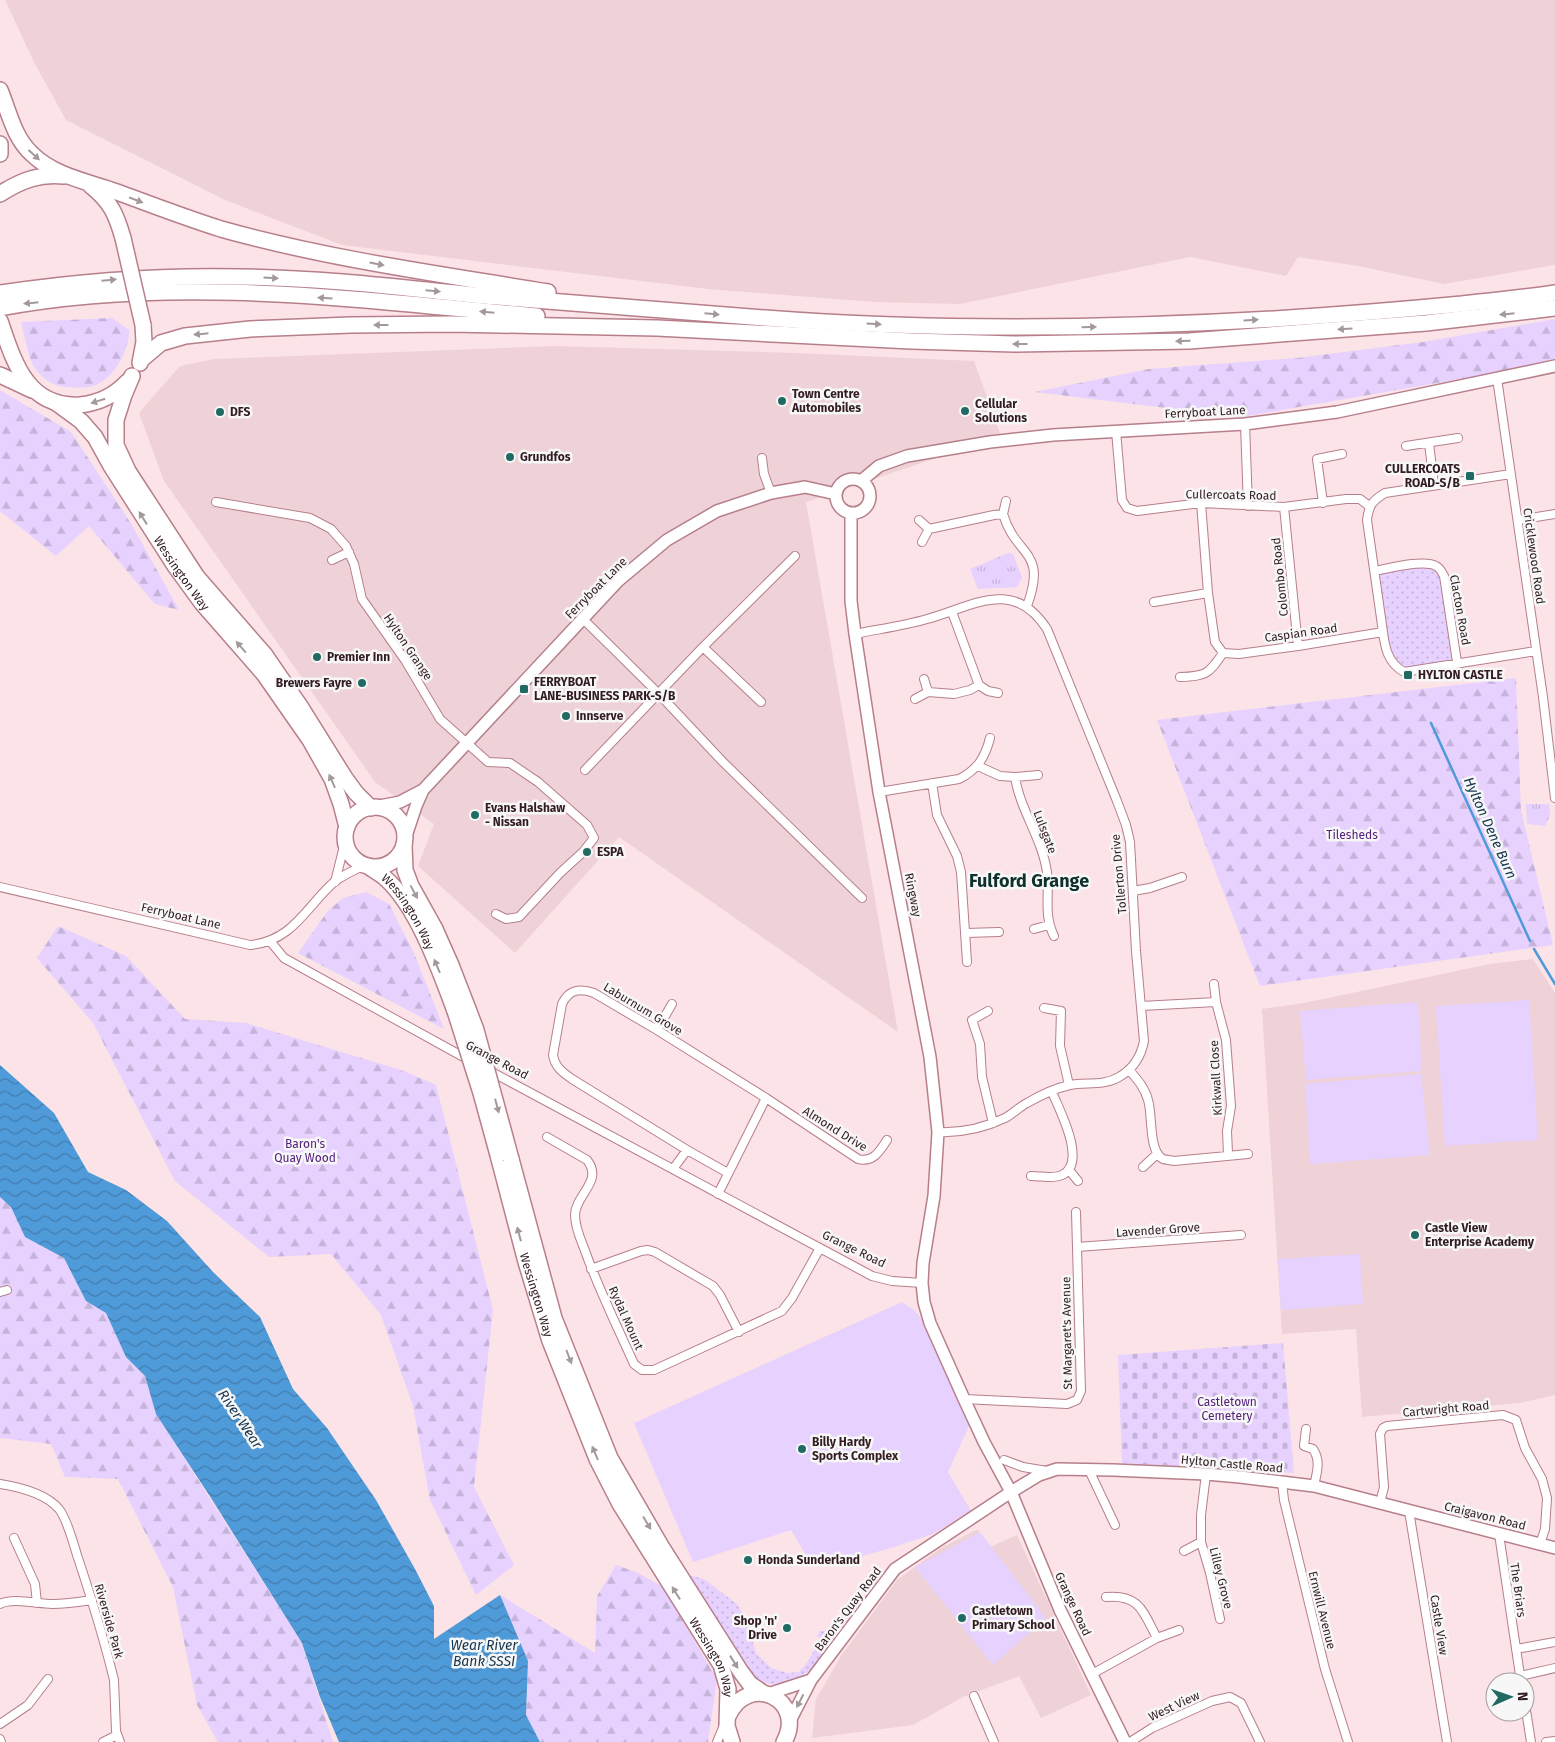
<svg xmlns="http://www.w3.org/2000/svg" width="1555" height="1742" viewBox="0 0 1555 1742" font-family="'Fira Sans',sans-serif">
<defs>
<pattern id="grass-dots" width="8" height="8" patternUnits="userSpaceOnUse" patternTransform="scale(1.25)"><rect width="8" height="8" fill="#e6d1ff"/><path d="M2 2h.1M6 6h.1" fill="none" stroke="#c6b3da" stroke-width="1.8" stroke-linecap="round"/></pattern>
<pattern id="forest-firs" width="22" height="20" patternUnits="userSpaceOnUse" patternTransform="scale(1.25)"><rect width="22" height="20" fill="#e6d1ff"/><path d="M5 1l3.5 6h-7zM16 11l3.5 6h-7z" fill="#c6b3da"/></pattern>
<pattern id="cemetery-stones" width="16" height="16" patternUnits="userSpaceOnUse" patternTransform="scale(1.25)"><rect width="16" height="16" fill="#e6d1ff"/><path d="M2 7V4a2 2 0 0 1 4 0v3zM10 15v-3a2 2 0 0 1 4 0v3z" fill="#c6b3da"/></pattern>
<pattern id="park-tufts" width="24" height="20" patternUnits="userSpaceOnUse" patternTransform="scale(1.25)"><rect width="24" height="20" fill="#e6d1ff"/><path d="M3 7l-1-3M5 7V3M7 7l1-3M15 17l-1-3M17 17v-4M19 17l1-3" fill="none" stroke="#c6b3da"/></pattern>
<pattern id="water-waves" width="16" height="10" patternUnits="userSpaceOnUse" patternTransform="scale(1.25)"><rect width="16" height="10" fill="#4f9ad8"/><path d="M0 5q4-4 8 0t8 0" fill="none" stroke="#427daf"/></pattern>
</defs>
<rect width="100%" height="100%" fill="#fce3e7"/>
<!-- built -->
<path fill="#eed2d7" d="M5,0H1555V265L1444,284L1358,266L1298,257L1286,276L1190,257L960,304L874,302L708,289L342,245L225,200L66,120L35,64Z
M555,346L796,353L974,361L1001,436L806,502L898,1032L619,837L515,953L418,866L434,824L375,782L164,481L139,413L180,366L214,359Z
M1533,959L1555,993V1395L1519,1403L1362,1417L1356,1329L1282,1334L1262,1009L1304,1003L1490,964Z
M978,1529L988,1548L1017,1535L1091,1695L1041,1718L1019,1676L963,1697L913,1725L812,1738L816,1699L841,1656L897,1580L941,1548Z"/>
<!-- grass -->
<path fill="url(#grass-dots)" d="M1425,563L1440,569L1457,662L1404,672L1391,661L1375,571Z
M688,1575L704,1579L737,1604L746,1620L756,1653L771,1668L788,1673L799,1672L806,1664L821,1639L817,1636L820,1631H829L833,1634C835,1649 822,1659 812,1668C800,1680 775,1690 759,1680C743,1670 734,1650 725,1634C712,1615 700,1595 688,1575Z"/>
<!-- forest -->
<path fill="url(#forest-firs)" d="M112,318L129,330C130,350 113,380 93,386C84,389 59,388 51,383C46,380 37,372 34,367C29,359 24,333 21,322Z
M1555,319V359L1495,373L1241,417L1035,392L1149,369L1297,358L1423,342Z
M0,390L71,432L132,525L179,610L155,604L89,526L56,556L0,511Z
M1516,678L1521,810L1553,945L1260,986L1157,720Z
M366,892L389,904L414,953L444,1029L298,953L327,912L343,898Z
M58,926L126,956L185,1019L246,1023L404,1071L436,1085L493,1310L474,1487L514,1565L476,1595L430,1500L413,1406L381,1315L331,1254L269,1257L175,1181L93,1023L37,958Z
M0,1197L11,1207L25,1237L64,1258L86,1301L106,1313L126,1357L145,1376L156,1414L302,1643L333,1742H218L197,1705L173,1587L118,1479L65,1477L51,1444L0,1438Z
M616,1565L638,1573L663,1587L717,1679L708,1742H540L526,1715L528,1661L500,1595L595,1653L597,1596Z"/>
<!-- cemetery -->
<path fill="url(#cemetery-stones)" d="M1283,1343L1294,1473L1122,1463L1118,1355Z"/>
<!-- park -->
<path fill="url(#park-tufts)" d="M1008,553L1013,554L1022,578L1017,587C1003,589 992,587 978,589L970,569Z
M1526,804H1549L1550,816L1545,826L1527,824Z"/>
<!-- pitch -->
<path fill="#e6d1ff" d="M1529,1000L1538,1140L1445,1146L1436,1006Z
M1418,1002L1422,1071L1306,1080L1300,1011Z
M1421,1074L1430,1155L1310,1164L1305,1084Z
M1360,1254L1363,1304L1281,1310L1278,1259Z
M902,1302L915,1311L920,1317L969,1426L948,1472L971,1511L933,1534L894,1547L852,1559L809,1560L791,1530L693,1562L634,1423Z
M980,1532L1046,1618L993,1665L915,1567Z"/>
<!-- water -->
<path fill="url(#water-waves)" d="M0,1065L54,1113L88,1172L126,1190L167,1221L213,1272L260,1317L293,1389L327,1428L376,1500L415,1569L434,1606V1639L500,1595L528,1661L526,1715L540,1742H339L320,1697L302,1643L211,1498L156,1414L145,1376L126,1357L106,1313L86,1301L64,1258L25,1237L11,1207L0,1197Z"/>
<g fill="none" stroke-linecap="round" stroke-linejoin="round">
<!-- stream -->
<path stroke="#4f9ad8" stroke-width="2.5" d="M1431,723L1530,941
M1534,949L1555,984"/>
<!-- street casing -->
<g stroke="#b67f8a" stroke-width="10">
<path id="street" d="M1497,378L1543,697L1555,798
M1245,424L1248,506
M1116,431L1122,500L1127,508L1137,511L1201,503L1284,507L1346,499H1360L1369,506
M1429,443L1434,485
M1406,446L1458,438
M762,458L764,474L771,493
M1511,474L1385,493C1372,501 1369,505 1367,520L1383,632C1385,648 1388,663 1404,672L1536,651
M216,502L310,518L331,529L346,546L354,564L362,599L405,660L440,719L488,762L510,763L538,782L587,825L594,838L583,852L560,873L519,917L506,919L496,914
M1201,503L1208,593L1215,642L1223,653L1239,654L1298,646L1383,632
M1323,503L1317,459L1342,454
M1284,507L1298,646
M1003,514L1006,501
M919,520L929,529
M1518,520L1555,514
M922,542L929,529L994,515L1003,514C1016,558 1048,549 1027,606
M332,560L349,552
M1375,571C1390,568 1424,559 1436,566C1440,568 1442,572 1444,576L1457,662
M1154,602L1208,593
M583,619L659,694L723,762L862,898
M855,634C879,629 903,626 927,619C974,606 1013,577 1047,629L1117,801L1126,825L1130,842L1136,951L1144,1041C1141,1057 1133,1069 1119,1077C1104,1086 1086,1082 1070,1085C1056,1088 1039,1096 1027,1103C1019,1107 1013,1114 1005,1118C984,1128 961,1133 938,1132
M703,647L761,702
M1180,677C1206,676 1208,675 1223,653
M924,679L928,692
M979,685L988,691L998,693
M915,699L928,692L954,694L970,690L979,685L952,612
M978,766L1000,776L1015,777L1038,775
M585,770L703,647L795,556
M1015,777C1020,810 1042,838 1047,872C1050,894 1043,914 1054,936
M932,783L937,815L957,856L961,872L967,962
M879,792L959,779C977,770 985,758 990,738
M335,882L345,842
M0,887L250,945C293,941 306,907 334,882C343,875 354,870 365,865
M1133,891L1150,888L1182,877
M1034,929L1049,925
M966,933L999,932
M270,941L284,958L469,1060
M1214,984L1216,1002L1226,1040L1231,1106L1227,1131L1228,1154
M1141,1006L1216,1002
M1044,1008L1061,1011L1060,1046L1069,1085
M988,1011L972,1020L980,1044L982,1077L993,1123
M657,1030L672,1004
M488,1070L872,1276L892,1281L922,1283
M1129,1070C1137,1079 1145,1088 1148,1100C1153,1115 1148,1151 1163,1159C1166,1160 1171,1160 1174,1161L1248,1154
M766,1098L858,1159C873,1163 880,1151 887,1140
M547,1137L587,1160C604,1181 575,1195 575,1215C575,1227 580,1238 584,1248C598,1288 617,1326 634,1364L642,1370H654L782,1311L792,1298L820,1248
M1143,1167L1157,1154
M673,1169L687,1150
M1069,1170L1078,1181
M1031,1176C1041,1176 1053,1179 1062,1175C1088,1163 1059,1109 1052,1092
M718,1194L766,1098L657,1030L594,993C580,988 569,989 562,1004L553,1055C555,1067 562,1072 572,1079L687,1150L728,1173
M1077,1247L1241,1235
M591,1269L641,1251L648,1250L655,1252L713,1286L720,1295L739,1332
M0,1292L7,1290
M964,1399L1067,1404L1077,1400L1081,1391L1076,1212
M1306,1429L1304,1446L1313,1449C1321,1461 1317,1472 1314,1486
M1004,1460L1023,1467L1047,1471
M1089,1470L1115,1525
M1206,1474L1201,1515V1542L1210,1573L1220,1619
M1282,1482L1284,1500L1325,1669L1348,1742
M0,1484C19,1487 46,1494 59,1509C67,1519 73,1542 77,1555C90,1594 102,1632 112,1672L114,1680L116,1731L120,1742
M1380,1503L1384,1487L1380,1434L1383,1428L1387,1426L1503,1415L1516,1420L1525,1448L1542,1479L1547,1498L1545,1529L1540,1544
M1409,1511L1447,1742
M1499,1534L1521,1682
M14,1538L35,1584L37,1603
M1184,1551L1201,1542
M1106,1597C1140,1594 1143,1612 1157,1638
M0,1604C12,1597 38,1604 52,1604C65,1604 79,1602 92,1600
M1516,1649L1555,1642
M1092,1674L1157,1638L1179,1630
M1520,1676L1555,1668
M974,1696L994,1742
M1525,1704L1531,1742
M0,1724L28,1705L48,1679
M0,1739L1,1742
M103,1742L117,1735
M717,1742L725,1723
M1130,1742L1152,1728L1212,1701L1230,1697L1241,1703L1260,1742
M1546,1742L1555,1741"/>
</g>
<!-- secondary casing -->
<g stroke="#b67f8a" stroke-width="14">
<path id="secondary" d="M836 496a17 17 0 1 1 34 0a17 17 0 1 1-34 0Z
M861,481L879,466L907,456L990,442L1053,435L1245,424L1337,412L1555,366
M851,513V601L855,634L879,792L930,1057L938,1132L934,1196L923,1263L922,1283L924,1302L930,1323L964,1399L984,1442L1011,1492L1060,1610L1125,1742
M374,807L400,802L423,790
M405,839L416,806L423,790L618,581L667,540L717,511L771,493L805,487L836,494
M768,1694L811,1680
M790,1721L811,1680L895,1569L1011,1492L1039,1475L1057,1469L1113,1470L1206,1474L1240,1477L1314,1486L1555,1548"/>
</g>
<!-- highway casing -->
<g stroke="#b67f8a" stroke-width="18">
<g id="highway">
<path d="M0,90C9,112 14,138 32,154C54,176 89,182 117,192C152,205 186,218 221,229C328,259 439,274 548,292"/>
<path d="M0,144V154"/>
<path d="M91,186C111,202 116,214 123,238"/>
<path d="M0,194C20,181 40,173 64,176"/>
<path d="M0,293C81,281 160,275 242,277C323,278 404,288 484,296C578,304 672,311 765,318C935,331 1105,329 1274,319C1337,315 1399,310 1462,304C1493,300 1524,298 1555,293"/>
<path d="M0,308C176,275 360,300 537,316"/>
<path d="M0,321C14,362 27,408 80,405C98,403 115,395 127,382"/>
<path d="M141,360L161,343L185,336L250,329L351,325L452,324L657,328L911,341L1014,344L1189,341L1426,323L1555,308"/>
<path d="M140,363L144,342L143,325"/>
<path d="M0,375L32,390"/>
<path d="M132,376L124,395L116,420V445L128,471L197,577L265,655L300,706L345,778L356,793L371,808"/>
<path id="s1" d="M55,402L81,421L95,437L111,466L175,566L202,603L264,674L310,740L332,779L341,804L347,827"/>
<circle cx="375" cy="837" r="30"/>
<path d="M404,845L405,870L411,886L435,929L451,965L468,1009"/>
<path id="s2" d="M368,866C373,870 379,873 384,877C417,905 440,971 455,1011"/>
<path id="s3" d="M498,1155L526,1262L550,1341L597,1459L620,1504L721,1665L728,1689L727,1726L732,1742"/>
<path d="M511,1159L554,1318L610,1458L661,1546L741,1672L750,1684L763,1693"/>
<path d="M728,1716C749,1671 807,1700 784,1742"/>
</g>
</g>
<!-- street -->
<use href="#street" stroke="#fff" stroke-width="8"/>
<!-- secondary -->
<use href="#secondary" stroke="#fff" stroke-width="11"/>
<!-- highway -->
<use href="#highway" stroke="#fff" stroke-width="15"/>
<!-- highway-bridge casing -->
<g stroke="#b67f8a" stroke-width="18" stroke-linecap="butt">
<path id="highway-bridge" d="M123,238L143,325
M468,1009L476,1030L511,1159
M455,1011L481,1093L498,1155"/>
</g>
<!-- highway-bridge -->
<use href="#highway-bridge" stroke="#fff" stroke-width="15"/>
</g>
<!-- one-way arrows -->
<defs><path id="oneway-solid" d="M-6-.8H1V-3.2L6.5 0L1 3.2V.8H-6Z" transform="scale(1.25)"/></defs>
<g fill="#a3999b">
<use href="#oneway-solid" transform="translate(34 155) rotate(42)"/>
<use href="#oneway-solid" transform="translate(136 200) rotate(21)"/>
<use href="#oneway-solid" transform="translate(377 264) rotate(11)"/>
<use href="#oneway-solid" transform="translate(271 278) rotate(3)"/>
<use href="#oneway-solid" transform="translate(109 280) rotate(-5)"/>
<use href="#oneway-solid" transform="translate(433 291) rotate(5)"/>
<use href="#oneway-solid" transform="translate(325 298) rotate(-176)"/>
<use href="#oneway-solid" transform="translate(31 303) rotate(174)"/>
<use href="#oneway-solid" transform="translate(487 312) rotate(-175)"/>
<use href="#oneway-solid" transform="translate(712 314) rotate(5)"/>
<use href="#oneway-solid" transform="translate(1507 314) rotate(174)"/>
<use href="#oneway-solid" transform="translate(1251 320) rotate(-3)"/>
<use href="#oneway-solid" transform="translate(874 324) rotate(3)"/>
<use href="#oneway-solid" transform="translate(381 325) rotate(180)"/>
<use href="#oneway-solid" transform="translate(1089 327) rotate(-2)"/>
<use href="#oneway-solid" transform="translate(1345 329) rotate(176)"/>
<use href="#oneway-solid" transform="translate(201 334) rotate(174)"/>
<use href="#oneway-solid" transform="translate(1183 341) rotate(179)"/>
<use href="#oneway-solid" transform="translate(1020 344) rotate(180)"/>
<use href="#oneway-solid" transform="translate(98 401) rotate(163)"/>
<use href="#oneway-solid" transform="translate(143 518) rotate(-122)"/>
<use href="#oneway-solid" transform="translate(241 647) rotate(-131)"/>
<use href="#oneway-solid" transform="translate(332 781) rotate(-114)"/>
<use href="#oneway-solid" transform="translate(414 892) rotate(62)"/>
<use href="#oneway-solid" transform="translate(437 966) rotate(-113)"/>
<use href="#oneway-solid" transform="translate(497 1106) rotate(75)"/>
<use href="#oneway-solid" transform="translate(519 1234) rotate(-105)"/>
<use href="#oneway-solid" transform="translate(569 1357) rotate(69)"/>
<use href="#oneway-solid" transform="translate(595 1453) rotate(-113)"/>
<use href="#oneway-solid" transform="translate(647 1523) rotate(59)"/>
<use href="#oneway-solid" transform="translate(676 1593) rotate(-122)"/>
<use href="#oneway-solid" transform="translate(734 1662) rotate(58)"/>
<use href="#oneway-solid" transform="translate(800 1701) rotate(117)"/>
</g>
<!-- markers -->
<g fill="#206a63" stroke="#f7f7f7" stroke-width="2">
<circle cx="782" cy="401" r="5"/>
<circle cx="965" cy="411" r="5"/>
<circle cx="220" cy="412" r="5"/>
<circle cx="510" cy="457" r="5"/>
<rect x="1465" y="471" width="10" height="10" rx="2.5"/>
<circle cx="317" cy="657" r="5"/>
<rect x="1403" y="670" width="10" height="10" rx="2.5"/>
<circle cx="362" cy="683" r="5"/>
<rect x="519" y="684" width="10" height="10" rx="2.5"/>
<circle cx="566" cy="716" r="5"/>
<circle cx="475" cy="815" r="5"/>
<circle cx="587" cy="852" r="5"/>
<circle cx="1415" cy="1235" r="5"/>
<circle cx="802" cy="1449" r="5"/>
<circle cx="748" cy="1560" r="5"/>
<circle cx="962" cy="1618" r="5"/>
<circle cx="787" cy="1628" r="5"/>
</g>
<g text-anchor="middle" dominant-baseline="central" stroke-width="5" stroke-linejoin="round" paint-order="stroke">
<!-- poi labels -->
<g font-size="12" font-weight="bold" fill="#321c21" stroke="#f7f7f7" text-anchor="start">
<text x="792" y="394">Town Centre<tspan x="792" dy="14">Automobiles</tspan></text>
<text x="975" y="404">Cellular<tspan x="975" dy="14">Solutions</tspan></text>
<text x="230" y="412">DFS</text>
<text x="520" y="457">Grundfos</text>
<text x="1460" y="469" text-anchor="end">CULLERCOATS<tspan x="1460" dy="14">ROAD-S/B</tspan></text>
<text x="327" y="657">Premier Inn</text>
<text x="1418" y="675">HYLTON CASTLE</text>
<text x="534" y="682">FERRYBOAT<tspan x="534" dy="14">LANE-BUSINESS PARK-S/B</tspan></text>
<text x="352" y="683" text-anchor="end">Brewers Fayre</text>
<text x="576" y="716">Innserve</text>
<text x="485" y="808">Evans Halshaw<tspan x="485" dy="14">- Nissan</tspan></text>
<text x="597" y="852">ESPA</text>
<text x="1425" y="1228">Castle View<tspan x="1425" dy="14">Enterprise Academy</tspan></text>
<text x="812" y="1442">Billy Hardy<tspan x="812" dy="14">Sports Complex</tspan></text>
<text x="758" y="1560">Honda Sunderland</text>
<text x="972" y="1611">Castletown<tspan x="972" dy="14">Primary School</tspan></text>
<text x="777" y="1621" text-anchor="end">Shop 'n'<tspan x="777" dy="14">Drive</tspan></text>
</g>
<!-- street labels -->
<g font-size="12" fill="#321c21" stroke="#f7f7f7">
<text transform="translate(1205 412) rotate(-3)">Ferryboat Lane</text>
<text transform="translate(1231 495) rotate(1)">Cullercoats Road</text>
<text transform="translate(1534 556) rotate(82)">Cricklewood Road</text>
<text stroke="none"><textPath href="#s1" startOffset="215">Wessington Way</textPath></text>
<text transform="translate(1280 577) rotate(-96)">Colombo Road</text>
<text transform="translate(596 588) rotate(-45)">Ferryboat Lane</text>
<text transform="translate(1460 610) rotate(80)">Clacton Road</text>
<text transform="translate(1301 633) rotate(-8)">Caspian Road</text>
<text transform="translate(408 647) rotate(56)">Hylton Grange</text>
<text transform="translate(1045 832) rotate(69)">Lulsgate</text>
<text transform="translate(1119 874) rotate(-95)">Tollerton Drive</text>
<text transform="translate(913 895) rotate(79)">Ringway</text>
<text stroke="none"><textPath href="#s2" startOffset="62">Wessington Way</textPath></text>
<text transform="translate(181 916) rotate(13)">Ferryboat Lane</text>
<text transform="translate(643 1009) rotate(31)">Laburnum Grove</text>
<text transform="translate(497 1060) rotate(28)">Grange Road</text>
<text transform="translate(1216 1078) rotate(-93)">Kirkwall Close</text>
<text transform="translate(835 1129) rotate(32)">Almond Drive</text>
<text transform="translate(1158 1230) rotate(-4)">Lavender Grove</text>
<text transform="translate(854 1249) rotate(26)">Grange Road</text>
<text stroke="none"><textPath href="#s3" startOffset="145">Wessington Way</textPath></text>
<text transform="translate(626 1318) rotate(66)">Rydal Mount</text>
<text transform="translate(1067 1333) rotate(-91)">St Margaret's Avenue</text>
<text transform="translate(1446 1409) rotate(-5)">Cartwright Road</text>
<text transform="translate(1232 1464) rotate(5)">Hylton Castle Road</text>
<text transform="translate(1485 1516) rotate(14)">Craigavon Road</text>
<text transform="translate(1221 1578) rotate(76)">Lilley Grove</text>
<text transform="translate(1518 1590) rotate(82)">The Briars</text>
<text transform="translate(1073 1604) rotate(65)">Grange Road</text>
<text transform="translate(848 1609) rotate(-53)">Baron's Quay Road</text>
<text transform="translate(1322 1610) rotate(76)">Ernwill Avenue</text>
<text transform="translate(109 1621) rotate(74)">Riverside Park</text>
<text transform="translate(1439 1625) rotate(81)">Castle View</text>
<text stroke="none"><textPath href="#s3" startOffset="550">Wessington Way</textPath></text>
<text transform="translate(1174 1706) rotate(-25)">West View</text>
</g>
<!-- park labels -->
<g font-size="12" fill="#54207d" stroke="#f7f7f7">
<text x="1352" y="835">Tilesheds</text>
<text x="305" y="1144">Baron's<tspan x="305" dy="14">Quay Wood</tspan></text>
<text x="1227" y="1402">Castletown<tspan x="1227" dy="14">Cemetery</tspan></text>
</g>
<!-- water labels -->
<g font-size="14" font-style="italic" fill="#15344e" stroke="#f7f7f7">
<text transform="translate(1490 828) rotate(66)">Hylton Dene Burn</text>
<text transform="translate(240 1419) rotate(56)">River Wear</text>
<text x="484" y="1645">Wear River<tspan x="484" dy="16">Bank SSSI</tspan></text>
</g>
<!-- district labels -->
<g font-size="18" font-weight="bold" fill="#0f312e" stroke="#f7f7f7">
<text x="1029" y="881">Fulford Grange</text>
</g>
</g>
<!-- north arrow -->
<g transform="translate(1510 1697) rotate(88)"><circle r="24" fill="#f7f7f7" stroke="#a89fa1"/>
<path d="M0-4L9 19L0 12L-9 19Z" fill="#206a63"/>
<text y="-8" font-size="14" font-weight="bold" text-anchor="middle" fill="#321c21">N</text>
</g>
</svg>
